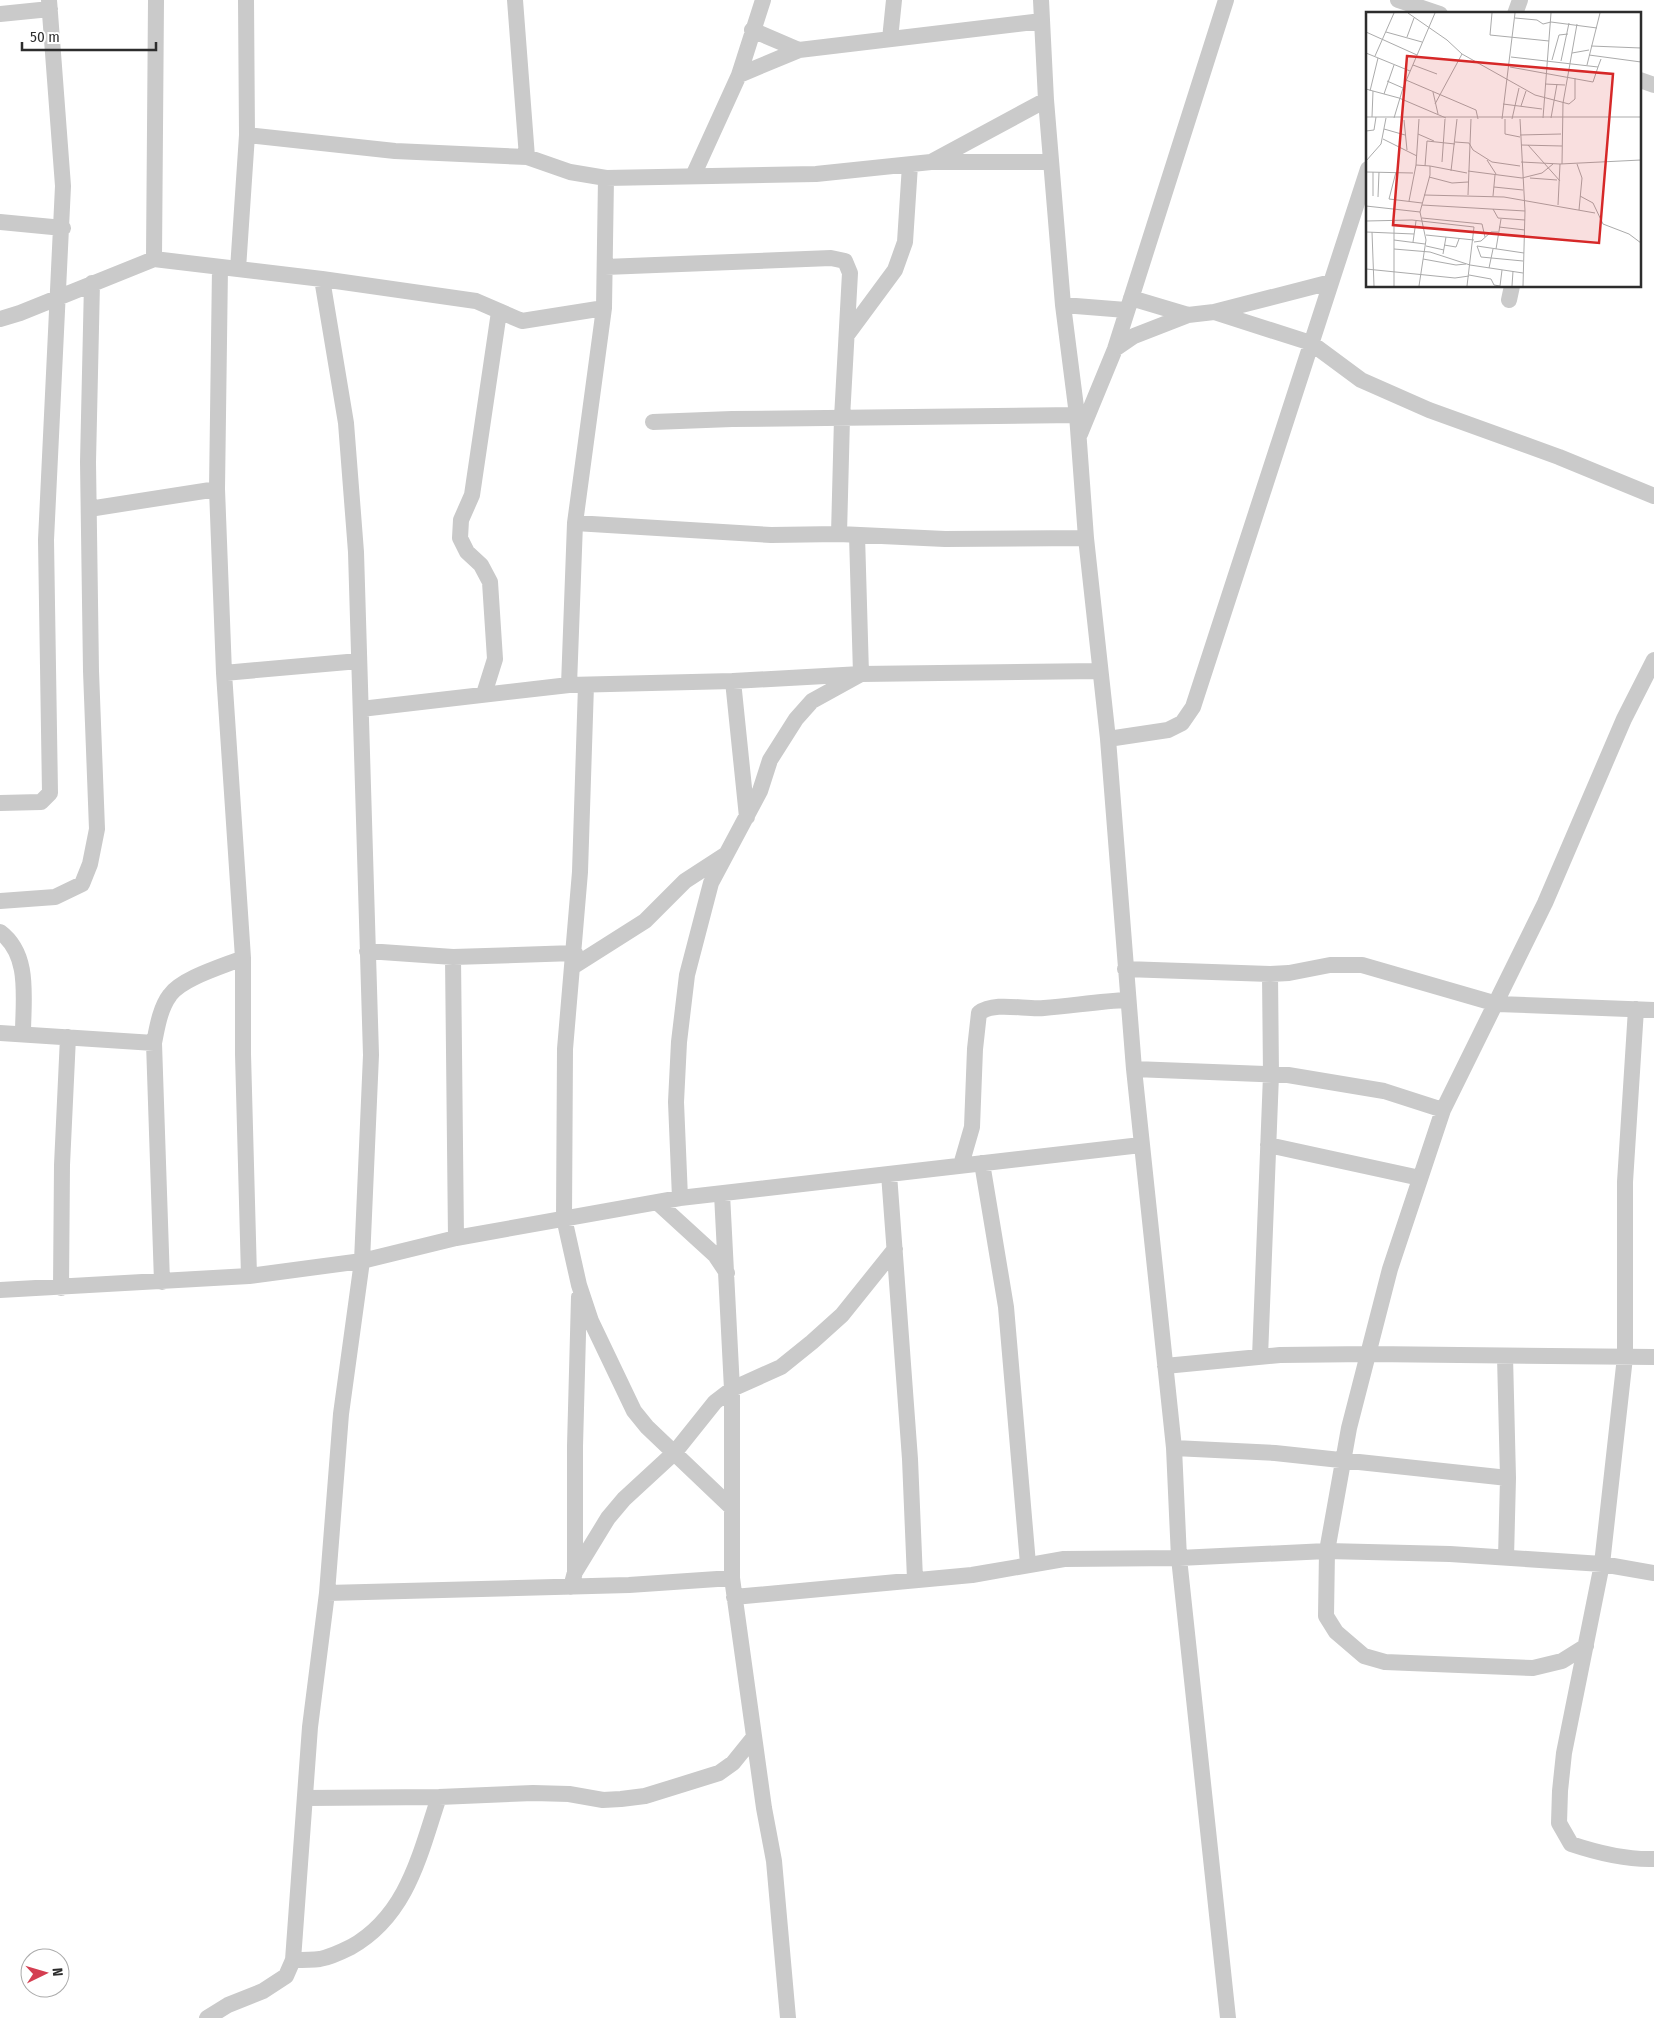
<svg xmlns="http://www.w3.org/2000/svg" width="1654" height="2018" viewBox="0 0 1654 2018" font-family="'Fira Sans Condensed',sans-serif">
<rect width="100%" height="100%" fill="#fff"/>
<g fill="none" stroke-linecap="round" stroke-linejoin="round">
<!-- minor -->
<path stroke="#cacaca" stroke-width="16" d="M515,0L527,157
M1041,0L1046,100L1063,305L1077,415L1086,538L1108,739L1134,1069L1174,1448L1179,1558L1228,2018
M1398,0L1440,14
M0,14L50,9
M1515,14L1520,0
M752,30L799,50
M890,39L894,0
M739,75L799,50L1042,21
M1640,80L1654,85
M247,135L395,151L527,157L570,172L606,178L816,174L931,162H1050
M931,162L1046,100
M693,176L739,75L763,0
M0,222L63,228
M154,259L156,0
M220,267L217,489L224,673L243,958V1054L249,1276
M605,267L831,258L845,261L850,273L842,418L839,534
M238,269L247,135L246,0
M1131,298L1188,315
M1509,300L1512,286
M1063,305L1126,310
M1214,312L1311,343L1361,380L1429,410L1559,457L1654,496
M0,319L20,313L154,259L322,279L476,301L522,321L604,308L606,178
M847,335L895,270L905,242L910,165
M1115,349L1134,336L1188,315L1214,312L1331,282
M653,422L732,419L1077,415
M1080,434L1115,349L1226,0
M89,509L217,489
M575,523L771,535L839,534L945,539L1086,538
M224,673L359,661
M733,681L747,817
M569,685L575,523L604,308
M586,685L580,872L565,1049L564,1218L579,1285L591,1321L634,1411L647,1427L732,1508
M484,694L495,659L490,582L481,565L467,552L460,538L461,520L472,495L499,312
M361,709L569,685L733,681L861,674L1100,671
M1108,739L1168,730L1182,723L1193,707L1368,169
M0,803L41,802L50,793L46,540L63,186L49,0
M0,901L55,897L82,884L90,864L97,829L91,671L88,462L92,283
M0,932C31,955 23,999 23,1034
M367,951L453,957L575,953
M453,957L456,1238
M574,966L645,921L685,881L725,855
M1125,969L1270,974L1289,973L1330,965H1362L1497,1004L1654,1010
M1636,1009L1625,1182V1357L1602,1564L1564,1753L1560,1791L1559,1823L1571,1844C1598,1853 1625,1860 1654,1859
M0,1033L154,1043
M1134,1069L1288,1075L1384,1091L1443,1110
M1268,1145L1420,1178
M982,1163L1006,1307L1028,1564
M961,1165L972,1127L975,1049L979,1013C995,1001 1025,1010 1044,1008C1072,1006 1099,1001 1128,1000
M889,1174L910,1459L915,1579
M722,1194L732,1389V1578L764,1808L774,1861L788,2018
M680,1198L676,1102L679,1042L687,975L711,883L760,791L770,760L796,719L812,701L861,674L857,535
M657,1202L715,1255L727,1273
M162,1282L154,1043C157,1028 160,1008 170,995C182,978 224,966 243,958
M61,1288L62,1165L68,1037
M0,1290L249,1276L362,1261L456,1238L680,1198L1141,1145
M1505,1356L1508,1478L1506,1558
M1260,1357L1271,1075L1270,974
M1165,1366L1280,1355L1370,1354L1654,1357
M1174,1448L1275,1453L1508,1478
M575,1572V1446L579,1297
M571,1587L575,1572L608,1518L624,1499L675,1452L715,1402L732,1389L781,1367L812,1342L842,1315L895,1249
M327,1593L629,1585L732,1578
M734,1597L972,1575L1064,1559L1179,1558L1327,1551L1450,1554L1602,1564L1654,1573
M1586,1646L1562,1661L1533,1668L1385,1662L1364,1656L1336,1632L1326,1616L1327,1551L1349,1428L1390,1269L1443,1110L1545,903L1624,719L1654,660
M306,1798L439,1797L533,1793L569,1794L603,1800L621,1799L645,1796L719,1773L733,1763L754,1737
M293,1960C302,1960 311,1960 320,1959C331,1957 341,1952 351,1947C408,1915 420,1853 439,1797
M207,2018L228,2005L263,1991L286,1976L293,1960L310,1727L327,1593L341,1414L362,1261L371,1055L356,552L346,423L322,279"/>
</g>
<!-- overview -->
<g transform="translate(1366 12)">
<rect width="275" height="275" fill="#fff"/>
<path fill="none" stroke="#ababab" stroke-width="1" d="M42,1L81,28L96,42L169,83L203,92L209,87V66M126,1L124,23L183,29M149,6L171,8L177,12L185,10L231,16M0,20L51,43M20,20L56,30M41,25L48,6M225,34L275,36M0,41L44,59M206,41L223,38M223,43L275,50M9,44L28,1M145,45L232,55L235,47M186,48L193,23L202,22M195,49L203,11M47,53L71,62M221,53L234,1M144,55L227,70L232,55M40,68L110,98L112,107M21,69L37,76M179,72L199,73M0,77L7,79L6,105M4,79L12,46M7,79L33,86L80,106M67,80L72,102M18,82L28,53M69,92L96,42M137,92L176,97M155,94L160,79M0,105H275M28,106L37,76L69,1M177,106L185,1M185,106L191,72M136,107L149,1M139,107V122L154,125M146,107L153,76M154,107L159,199L157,274M38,108L41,138M18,117L39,123M0,119L8,118L10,105M52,122L68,129M154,123L195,122M17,127L51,144M89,130L103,131L107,138L126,150L154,154M155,133L196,134M162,133L194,169M121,148L130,162M0,149L15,132L20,106M76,150L79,107M155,150L194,152L275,148M196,152L197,91L211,12M211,152L216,166L213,198M50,153L64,154V163L54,200L60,228L53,274M59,154L61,129L89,132M64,154L101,161M85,159L91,107M102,159L156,166L176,161L187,152M0,160L47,161M30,160L23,187L56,191M63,165L86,171L102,170M164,166L191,168M128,175L157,178M58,183L138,185L229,201M102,183L105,107M7,184V160M127,184L129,163M214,184L227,191L237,212L263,222L275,231M12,185L13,160M43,189L50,153L53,107M56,193L159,199M192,193L194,152M0,194L54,200M127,197L132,206L159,208M56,206L116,212L119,225M28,208V274M0,209L46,208L108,215L101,274M133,215L159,218M0,220L48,222M6,220L8,274M60,223L108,228M28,228L59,232M47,230L50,209M108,230L115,229L125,220H132M78,233L90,235L93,227M60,234L78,238M111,234L115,245L157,249M111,234L158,241M28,237L64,240L104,253L157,261M130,237L135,207M77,242L80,225M57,247L90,253L100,252M123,256L127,237M0,257L89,266L103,264M103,263L125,267L128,273L134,274M134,274L136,258M146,274L147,259"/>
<path fill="#d62828" fill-opacity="0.15" stroke="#d62828" stroke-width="2.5" d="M41,44L247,62L233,231L27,213Z"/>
<rect width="275" height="275" fill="none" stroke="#2d2d2d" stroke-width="2.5"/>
</g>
<!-- north arrow -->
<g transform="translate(45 1973) rotate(85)"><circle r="24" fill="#ffffff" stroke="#ababab"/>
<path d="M0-4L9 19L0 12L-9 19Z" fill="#d43e51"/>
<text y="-8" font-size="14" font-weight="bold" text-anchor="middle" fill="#2d2d2d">N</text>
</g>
<!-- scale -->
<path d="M22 42v8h134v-8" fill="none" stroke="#2d2d2d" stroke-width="2.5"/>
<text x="30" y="42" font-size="15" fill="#2d2d2d" stroke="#ffffff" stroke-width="4" paint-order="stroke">50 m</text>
</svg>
